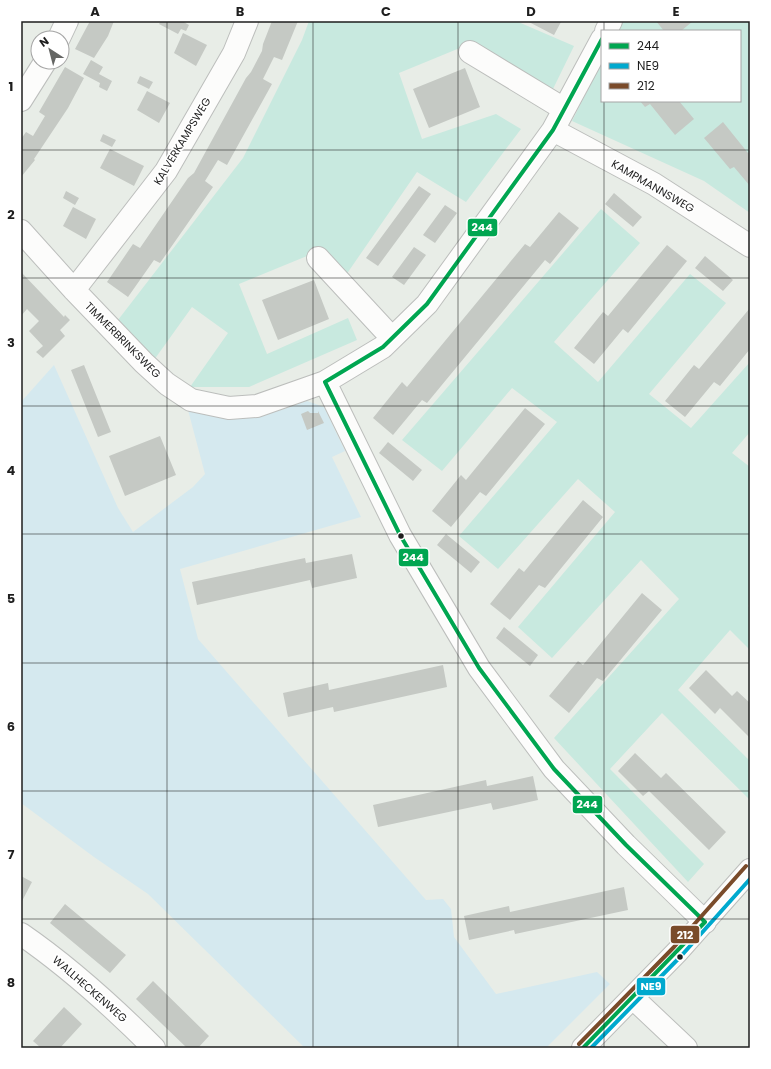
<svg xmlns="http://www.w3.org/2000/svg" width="771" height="1069" viewBox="0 0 771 1069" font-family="Poppins,sans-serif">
<rect width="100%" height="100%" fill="#e8ede7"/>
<!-- grass -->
<path fill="#c8e9df" d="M309,21H516L574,46L552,91L472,43L399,73L422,139L496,114L521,129L466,202L417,172L346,275L324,249L239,284L267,354L348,318L357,340L249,387H190L228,333L192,307L154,360L118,320L243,158L302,40Z
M622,21H750V213L704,181L572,121L602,61V101H740V31H617Z
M601,209L640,243L554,342L598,382L690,274L726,303L649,394L691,428L750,362V432L732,453L750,467V603L748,606L750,608V650L730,630L678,690L750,761V800L662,713L610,769L704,864L688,882L554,738L679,599L641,560L552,658L518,627L615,512L578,479L498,569L459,536L557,422L512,388L442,471L402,440Z"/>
<!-- park -->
<path fill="#d5e9ef" d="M54,365L118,508L133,532L193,487L205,474L188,410L223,417L278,411L307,401L324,407L345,451L332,457L361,517L180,569L198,639L426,900L443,899L451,909L454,937L496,994L597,972L610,984L546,1048H305L148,894L94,857L21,803V402Z"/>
<!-- building -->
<path fill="#c5c9c4" d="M90,21H114L108,36L94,58L75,49Z
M161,21H182L189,25L186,31L181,29L178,34L159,24Z
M272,21H298L282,60L274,57L263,79L272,84L227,165L218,160L205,181L213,187L160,263L154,260L128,297L107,282L133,244L140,248L188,178L194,173L246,78L251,72L262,51L263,44Z
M527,21H559L561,22L554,35Z
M656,21H693L681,31H664Z
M183,33L207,45L196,66L174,53Z
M91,60L103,67L99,74L112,81L107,91L99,87L100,83L83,74Z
M65,67L84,78L68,108L34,159L35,160L21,177V139L26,132L33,136L45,116L39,112Z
M465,68L480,107L429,128L413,89Z
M140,76L153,82L149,89L137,83Z
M147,91L170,103L159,123L137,110Z
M640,101H679L694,119L675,135L650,104L645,107Z
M723,122L748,153L750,152V186L734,167L730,169L704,138Z
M103,134L116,140L112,147L100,141Z
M110,149L144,166L134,186L100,168Z
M419,186L431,194L378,266L366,258Z
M66,191L79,198L75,205L63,198Z
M614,193L642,217L633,227L605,204Z
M445,205L457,213L435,243L423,235Z
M73,207L96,219L86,239L63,226Z
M559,212L579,228L550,264L545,260L427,403L422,400L393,435L373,418L402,382L407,387L525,244L530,247Z
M667,245L687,261L628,333L623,329L594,364L574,348L603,312L608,316Z
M414,247L426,255L404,285L392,277Z
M705,256L733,280L723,291L695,268Z
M21,272L64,317L65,315L70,320L60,330L65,336L43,358L36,352L43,346L29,331L39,321L27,309L21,316Z
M314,280L329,319L278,340L262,300Z
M750,308V349L720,386L714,382L685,417L665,401L694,365L699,369Z
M84,365L111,432L98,437L71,370Z
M525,408L545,424L486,496L480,492L451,527L432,511L461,475L466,480Z
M308,411L310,413H318V411L324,423L307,430L301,414Z
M160,436L176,475L125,496L109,456Z
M388,442L422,470L413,481L379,453Z
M583,500L603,517L545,588L539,585L510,620L490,604L519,568L524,572Z
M446,534L480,562L471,573L437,545Z
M352,554L357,578L312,588L310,580L197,605L192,582L305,558L306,563Z
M642,593L662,610L603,681L597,678L569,713L549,696L578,661L583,665Z
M504,627L538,655L530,666L496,638Z
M443,665L447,687L334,712L333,707L288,717L283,693L328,683L329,690Z
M706,670L732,696L737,691L750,703V738L720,708L715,714L689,688Z
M635,753L661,778L666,773L726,832L709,850L649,791L643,796L618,771Z
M533,776L538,800L493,810L491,803L378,827L373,805L486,780L487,786Z
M21,876L32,882L21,903Z
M624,887L628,910L515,934L514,930L469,940L464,916L509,906L510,912Z
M65,904L126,955L110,973L50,923Z
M153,981L209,1036L198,1048H187L136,999Z
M64,1007L82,1024L60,1048H41L33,1041Z"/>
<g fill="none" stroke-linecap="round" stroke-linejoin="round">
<!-- minor casing -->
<g stroke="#bcbebc" stroke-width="24">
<path id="minor" d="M606,31L611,21
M59,38L67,21
M470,52L564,109
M21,100L45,62
M553,130L654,184L750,246
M21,231L74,290L144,363L167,384L191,400L229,408L257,406L325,382L383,347L427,304L553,130L602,39
M318,258L392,338
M74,290L166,171L234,53L247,21
M325,382L400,535L479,668L554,769L626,845L705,922
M21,934C69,967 113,1007 154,1048
M633,998L686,1048
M583,1048L678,951L750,870"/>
</g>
<!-- minor -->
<use href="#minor" stroke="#fcfcfb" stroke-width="22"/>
<!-- bus-1 casing -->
<g stroke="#fff" stroke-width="7">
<path id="bus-1" d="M325,382L400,535L479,668L554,769L626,845L705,922
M325,382L383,347L427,304L553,130L602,39
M583,1048L705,922"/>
</g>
<!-- bus-2 casing -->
<g stroke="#fff" stroke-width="7">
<path id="bus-2" d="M591,1048L682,955L750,879"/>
</g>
<!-- bus-3 casing -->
<g stroke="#fff" stroke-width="7">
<path id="bus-3" d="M579,1044L674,947L746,866"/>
</g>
<!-- bus-1 -->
<use href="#bus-1" stroke="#00a651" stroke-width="4"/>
<!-- bus-2 -->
<use href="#bus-2" stroke="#00a9ce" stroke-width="4"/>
<!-- bus-3 -->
<use href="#bus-3" stroke="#7a4b2a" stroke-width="4"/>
</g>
<!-- grid -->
<path fill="none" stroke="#1e1e1e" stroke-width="1" stroke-opacity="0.55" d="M167,21V1048M313,21V1048M458,21V1048M604,21V31M604,101V1048M21,150H750M21,278H750M21,406H750M21,534H750M21,663H750M21,791H750M21,919H750"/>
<!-- markers -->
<g fill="#1e1e1e" stroke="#fff" stroke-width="1.5">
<circle cx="401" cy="536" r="3.5"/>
<circle cx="680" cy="957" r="3.5"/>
</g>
<g text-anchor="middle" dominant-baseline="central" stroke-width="3.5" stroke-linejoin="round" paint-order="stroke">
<!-- street labels -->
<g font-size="11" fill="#1e1e1e" stroke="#fff">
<text transform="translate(182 141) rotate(-59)">KALVERKAMPSWEG</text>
<text transform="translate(653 186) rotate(30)">KAMPMANNSWEG</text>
<text transform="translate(123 340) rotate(45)">TIMMERBRINKSWEG</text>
<text transform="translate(90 989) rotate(41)">WALLHECKENWEG</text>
</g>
</g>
<g stroke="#fff" stroke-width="1.5">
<rect x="467" y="218" width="31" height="19" rx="4" fill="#00a651"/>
<rect x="398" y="548" width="31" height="19" rx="4" fill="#00a651"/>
<rect x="572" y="795" width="31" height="19" rx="4" fill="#00a651"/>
<rect x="670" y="925" width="30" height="19" rx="4" fill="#7a4b2a"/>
<rect x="636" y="977" width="30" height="19" rx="4" fill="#00a9ce"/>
</g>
<g font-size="11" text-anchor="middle" font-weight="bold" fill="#fff">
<text x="482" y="231">244</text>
<text x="413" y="561">244</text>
<text x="587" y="808">244</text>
<text x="685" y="939">212</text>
<text x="651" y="990">NE9</text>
</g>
<!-- border -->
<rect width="771" height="1069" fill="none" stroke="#ffffff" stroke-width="44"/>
<!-- legend -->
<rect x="601" y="30" width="140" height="72" fill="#ffffff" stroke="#a5a5a5"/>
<rect x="609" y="43" width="20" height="6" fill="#00a651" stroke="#a5a5a5"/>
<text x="637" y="50" font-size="12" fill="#1e1e1e">244</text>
<rect x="609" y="63" width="20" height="6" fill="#00a9ce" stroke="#a5a5a5"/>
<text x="637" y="70" font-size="12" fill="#1e1e1e">NE9</text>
<rect x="609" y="83" width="20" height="6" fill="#7a4b2a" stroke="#a5a5a5"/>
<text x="637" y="90" font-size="12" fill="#1e1e1e">212</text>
<!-- north arrow -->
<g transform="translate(50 50) rotate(324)"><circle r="19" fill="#ffffff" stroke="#a5a5a5"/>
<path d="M0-3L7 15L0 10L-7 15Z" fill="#656664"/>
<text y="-6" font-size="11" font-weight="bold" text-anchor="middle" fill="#1e1e1e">N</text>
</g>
<rect x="22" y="22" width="727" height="1025" fill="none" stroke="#1e1e1e" stroke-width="1.5"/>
<g font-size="13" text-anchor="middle" font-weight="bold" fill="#1e1e1e">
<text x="95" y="16">A</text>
<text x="240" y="16">B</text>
<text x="386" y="16">C</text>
<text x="531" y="16">D</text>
<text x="676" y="16">E</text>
<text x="11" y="91">1</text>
<text x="11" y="219">2</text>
<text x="11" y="347">3</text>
<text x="11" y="475">4</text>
<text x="11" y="603">5</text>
<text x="11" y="731">6</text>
<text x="11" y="859">7</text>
<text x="11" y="987">8</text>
</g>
</svg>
